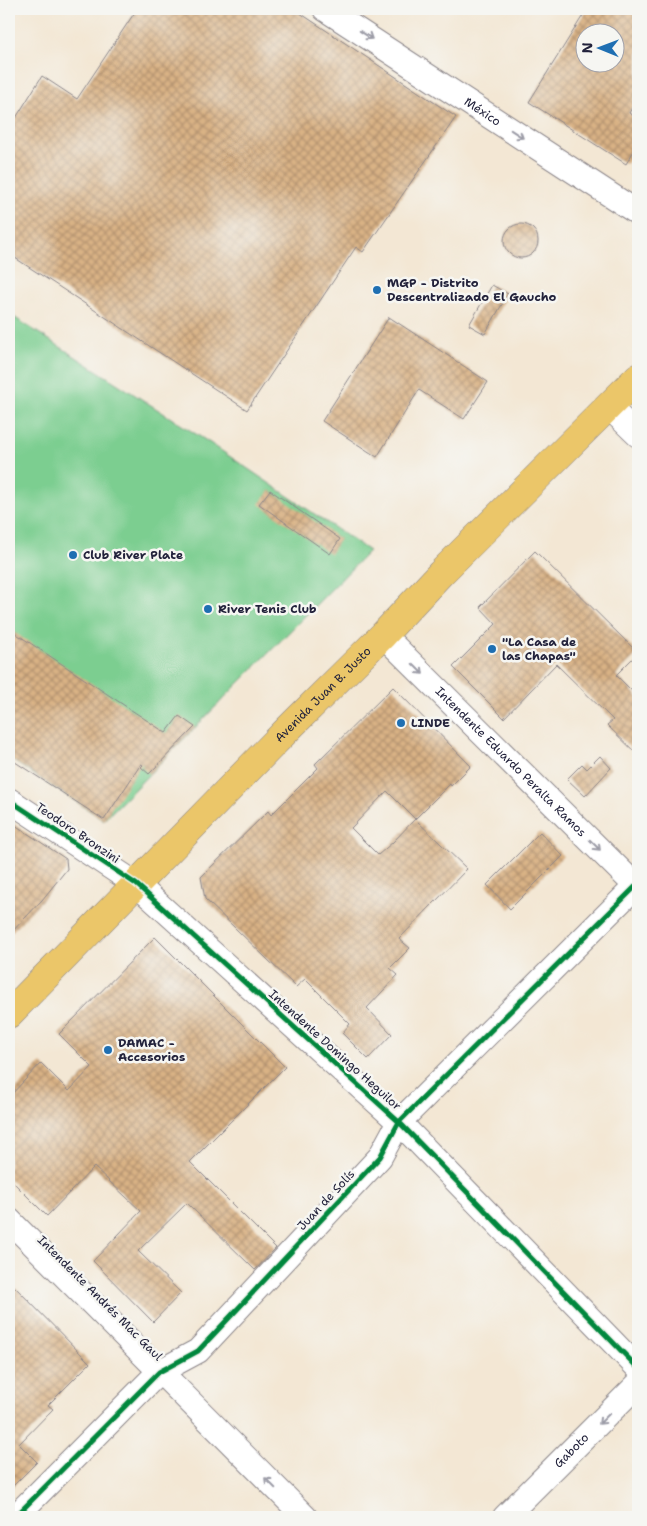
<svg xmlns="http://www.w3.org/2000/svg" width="647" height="1526" viewBox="0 0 647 1526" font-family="'Shantell Sans',sans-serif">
<defs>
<pattern id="building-cross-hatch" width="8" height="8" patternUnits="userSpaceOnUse" patternTransform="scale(1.25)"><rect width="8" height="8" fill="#d9b285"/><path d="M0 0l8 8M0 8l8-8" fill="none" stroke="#b0906e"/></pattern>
</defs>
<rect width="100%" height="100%" fill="#f6f6f2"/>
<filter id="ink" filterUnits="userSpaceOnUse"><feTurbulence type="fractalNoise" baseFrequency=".02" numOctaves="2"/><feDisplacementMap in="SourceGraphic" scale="10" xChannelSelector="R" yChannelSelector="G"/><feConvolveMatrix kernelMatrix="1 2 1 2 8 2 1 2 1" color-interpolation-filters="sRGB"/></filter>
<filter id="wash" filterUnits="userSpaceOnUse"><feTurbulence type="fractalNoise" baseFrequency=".0096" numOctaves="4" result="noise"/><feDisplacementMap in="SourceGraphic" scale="20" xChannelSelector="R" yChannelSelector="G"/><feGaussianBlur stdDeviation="1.12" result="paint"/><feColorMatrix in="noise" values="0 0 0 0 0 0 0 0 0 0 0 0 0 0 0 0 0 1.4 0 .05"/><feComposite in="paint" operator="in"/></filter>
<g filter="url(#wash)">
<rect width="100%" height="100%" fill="#f3e7d4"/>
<!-- grass -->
<path fill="#7bce90" stroke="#4e7866" d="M9,314L210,443L369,551L104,820L9,758Z"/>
<g id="blocks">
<!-- building -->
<path fill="url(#building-cross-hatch)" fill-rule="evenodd" d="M137,9H294L456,117L363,252L356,247L247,410L9,254V129L42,76L77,99Z
M587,9H638V98L629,113L638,119V144L626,164L529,102ZM584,32H614V62H584Z
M504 241a17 17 0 1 1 34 0a17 17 0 1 1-34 0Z
M492,285L508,294L485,334L469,325Z
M389,317L488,382L464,419L419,390L377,457L322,421Z
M270,490L340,539L330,554L259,504Z
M535,551L638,653L616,675L638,697V755L607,725L613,720L556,664L504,718L453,667L496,624L480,607Z
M9,629L166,733L179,716L195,727L149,774L141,767L143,765L141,764L104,820L9,758Z
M393,687L471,766L451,786L450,784L415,819L467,869L399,939L410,948L390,968L398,975L367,1008L392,1034L368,1059L342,1033L350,1024L305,979L296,987L205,899L201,877L268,811L271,815L318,768L315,764ZM387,791L415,819L393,842L378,855L351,828Z
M600,756L611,768L585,796L567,779L582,764L587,769Z
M9,821L66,859L67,869L42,900L9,935Z
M540,832L563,856L510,909L487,885Z
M155,937L285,1067L190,1162L276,1248L255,1270L187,1203L138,1251L181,1293L153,1322L93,1261L141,1211L94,1167L47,1216L9,1178V1097L41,1063L69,1091L92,1067L59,1034Z
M9,1281L90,1363L48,1405L53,1409L19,1444L37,1462L9,1490Z"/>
</g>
</g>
<g filter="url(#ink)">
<use href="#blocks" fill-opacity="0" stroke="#8a8488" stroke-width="1"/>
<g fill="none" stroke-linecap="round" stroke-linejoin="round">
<!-- minor casing -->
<g stroke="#8a8488" stroke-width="26">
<g id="minor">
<path id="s1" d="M325,9L638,213"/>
<path d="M609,407L638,435"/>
<path id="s2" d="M383,635L638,888"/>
<path d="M9,800L136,884L399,1122L638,1368"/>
<path d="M9,1220L305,1517"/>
<path d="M15,1517L159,1372L198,1351L380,1157L399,1122L638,884"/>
<path id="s3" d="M505,1517L638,1384"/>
</g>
</g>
<!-- primary casing -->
<g stroke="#8a8488" stroke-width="29">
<g id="primary">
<path id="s4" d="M9,1014L288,729L383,635L441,573L638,377"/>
</g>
</g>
<!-- minor -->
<use href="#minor" stroke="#fff" stroke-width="24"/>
<!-- primary -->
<use href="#primary" stroke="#ebc669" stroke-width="28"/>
<!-- cycleway casing -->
<g stroke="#f6f6f2" stroke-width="8">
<path id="cycleway" d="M9,800L136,884L399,1122L638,1368
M15,1517L159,1372L198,1351L380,1157L399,1122L638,884"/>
</g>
<!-- cycleway -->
<use href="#cycleway" stroke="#00873e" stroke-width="5"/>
</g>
<!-- one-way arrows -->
<defs><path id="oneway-shaft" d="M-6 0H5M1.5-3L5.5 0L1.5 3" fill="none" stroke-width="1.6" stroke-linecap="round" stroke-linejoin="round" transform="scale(1.25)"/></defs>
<g stroke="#9c9ca7">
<use href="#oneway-shaft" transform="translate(366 35) rotate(33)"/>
<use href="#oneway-shaft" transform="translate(517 134) rotate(33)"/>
<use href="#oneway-shaft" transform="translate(418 669) rotate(45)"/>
<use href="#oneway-shaft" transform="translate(595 845) rotate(45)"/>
<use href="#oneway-shaft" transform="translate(604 1419) rotate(135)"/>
<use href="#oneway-shaft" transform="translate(270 1483) rotate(-135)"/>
</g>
</g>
<!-- markers -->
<g fill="#1f6fb2" stroke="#f6f6f2" stroke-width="2">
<circle cx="377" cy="290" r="5"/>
<circle cx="73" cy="555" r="5"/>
<circle cx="208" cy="609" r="5"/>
<circle cx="492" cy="649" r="5"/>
<circle cx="401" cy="723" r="5"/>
<circle cx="108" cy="1050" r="5"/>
</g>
<g text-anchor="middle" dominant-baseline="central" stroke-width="5" stroke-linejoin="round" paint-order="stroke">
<!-- street labels -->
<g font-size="12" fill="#22223b" stroke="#f6f6f2">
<text stroke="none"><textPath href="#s1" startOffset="188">México</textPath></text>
<text stroke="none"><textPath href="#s4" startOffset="448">Avenida Juan B. Justo</textPath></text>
<text stroke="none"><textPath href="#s2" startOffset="180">Intendente Eduardo Peralta Ramos</textPath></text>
<text transform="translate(78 833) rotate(34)">Teodoro Bronzini</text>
<text transform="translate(335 1050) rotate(42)">Intendente Domingo Heguilor</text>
<text transform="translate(326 1200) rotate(-47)">Juan de Solís</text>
<text transform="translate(100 1298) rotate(45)">Intendente Andrés Mac Gaul</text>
<text stroke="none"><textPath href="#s3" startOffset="94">Gaboto</textPath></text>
</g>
<!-- poi labels -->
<g font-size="12" font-weight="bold" fill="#22223b" stroke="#f6f6f2" text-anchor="start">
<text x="387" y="283">MGP - Distrito<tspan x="387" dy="14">Descentralizado El Gaucho</tspan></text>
<text x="83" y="555">Club River Plate</text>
<text x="218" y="609">River Tenis Club</text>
<text x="502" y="642">"La Casa de<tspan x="502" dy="14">las Chapas"</tspan></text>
<text x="411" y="723">LINDE</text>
<text x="118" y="1043">DAMAC -<tspan x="118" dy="14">Accesorios</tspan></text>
</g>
</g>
<!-- margin -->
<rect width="647" height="1526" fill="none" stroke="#f6f6f2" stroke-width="30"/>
<!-- north arrow -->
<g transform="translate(600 48) rotate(271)"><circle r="24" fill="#f6f6f2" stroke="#a1a1a9"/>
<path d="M0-4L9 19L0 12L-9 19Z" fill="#1f6fb2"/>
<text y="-8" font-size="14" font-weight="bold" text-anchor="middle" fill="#22223b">N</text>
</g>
</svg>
